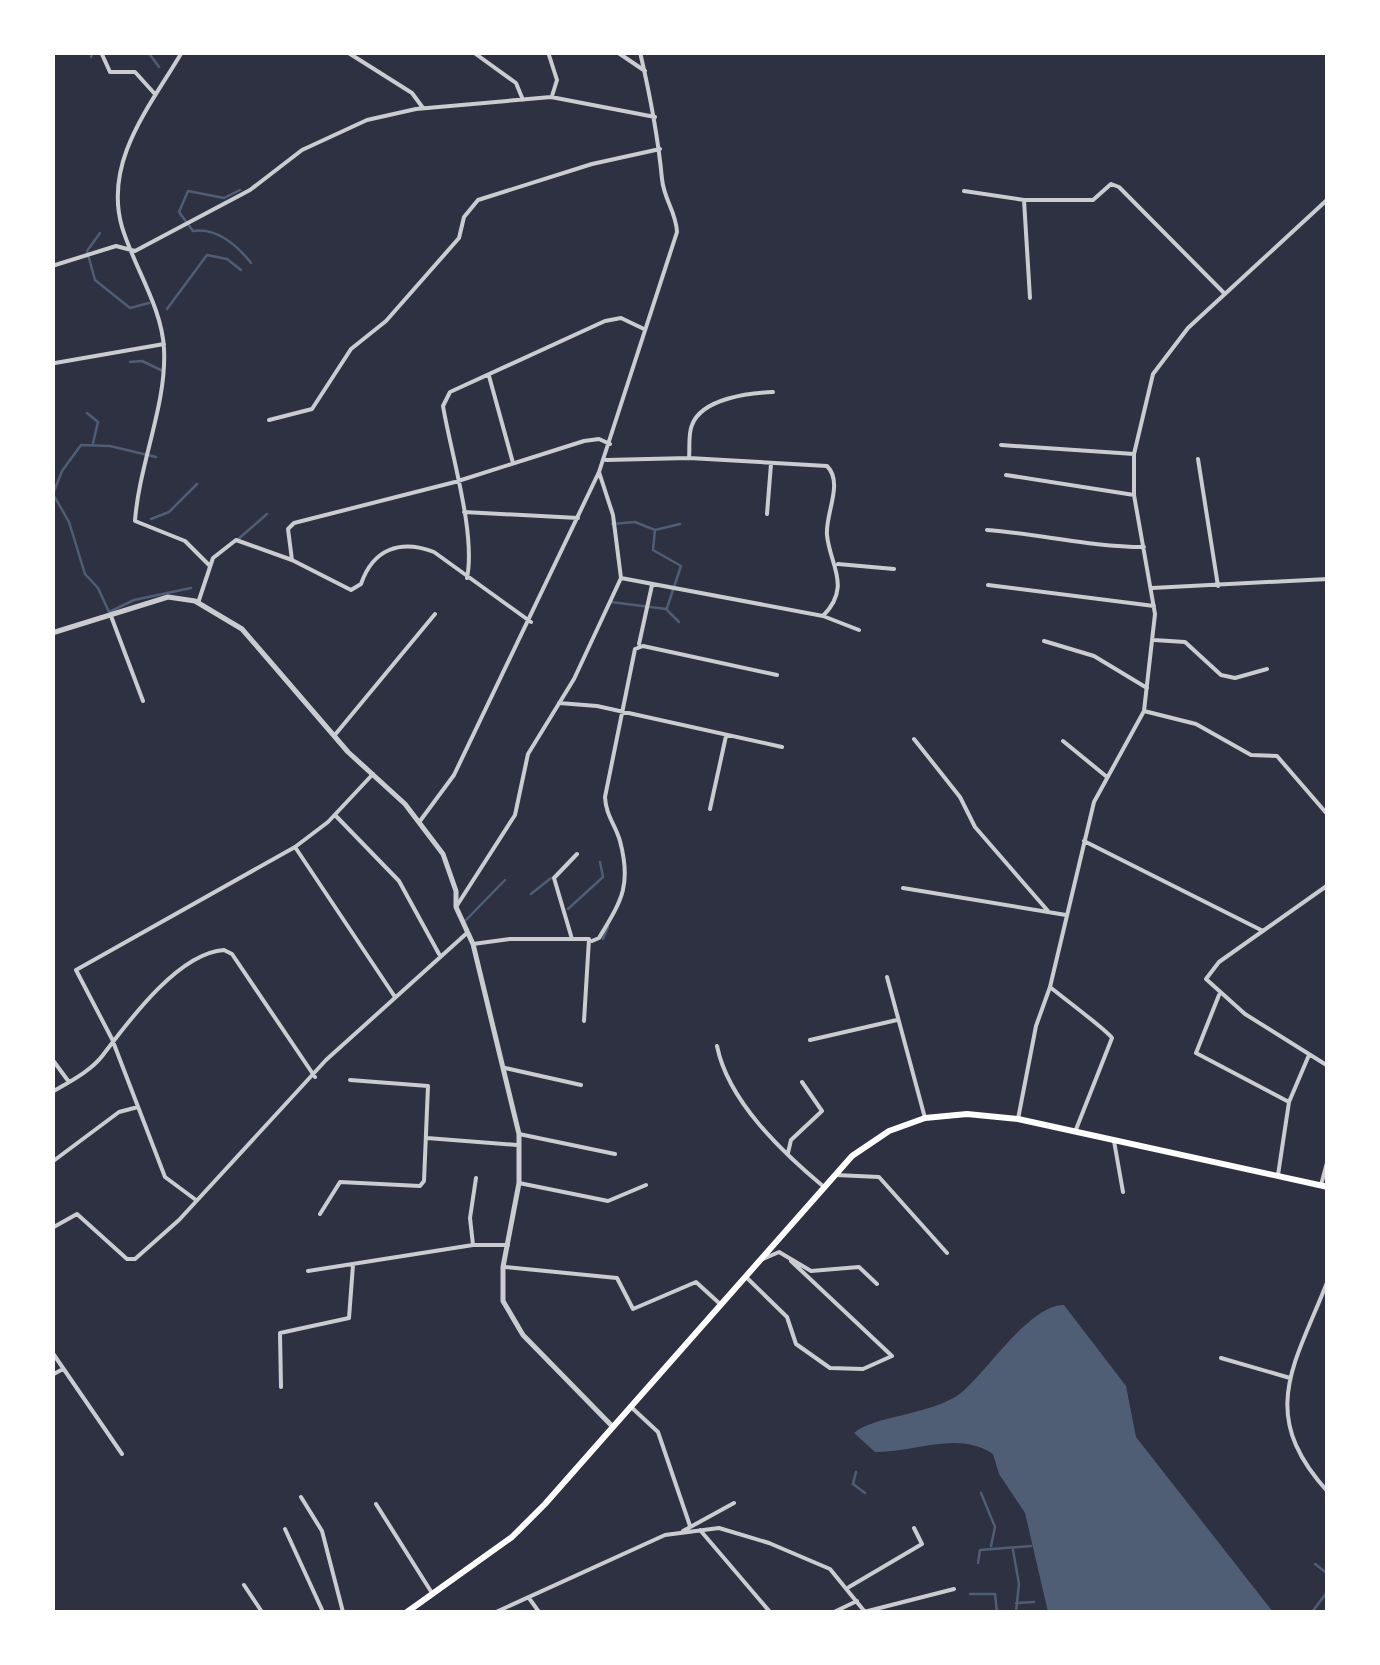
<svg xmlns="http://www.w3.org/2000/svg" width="1380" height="1665" viewBox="0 0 1380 1665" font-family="Montserrat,sans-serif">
<rect width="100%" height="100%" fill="#2d3142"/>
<!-- water -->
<path fill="#4f5d75" d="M1064,1305L1126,1386L1136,1437L1273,1612H1048L1025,1513L999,1474L993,1454C957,1430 914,1453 875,1452L854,1433C872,1416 932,1415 961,1393C985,1374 1030,1304 1064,1305Z"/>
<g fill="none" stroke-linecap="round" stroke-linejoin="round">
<!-- stream -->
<path stroke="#4f5d75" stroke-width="2.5" d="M148,52L159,67
M91,57L93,52
M240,190L224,198L188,191L179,212L193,231C216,227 237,245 251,263
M100,233L87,251L95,280L130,308L149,303
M167,309L207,255L227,259L241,270
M130,362L142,361L163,371
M87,413L98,422L93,443
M156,457L110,446L81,445L62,471L53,494L69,522L85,574L98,588L109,612L134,600L191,588
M151,519L169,512L197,484
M612,524L635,522L655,530L680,524
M655,530L653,550L681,566L667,608
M236,541L267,514
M611,602L666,609
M667,610L679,622
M531,894L551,878
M568,909L603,877L600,862
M466,920L505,880
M603,939L608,927
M856,1472L853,1484L865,1493
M981,1493L995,1527L991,1546
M1013,1550L1019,1584L1016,1612
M978,1563L980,1550L1031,1546
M1315,1564L1328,1574
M970,1594H995L997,1612
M1016,1603L1034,1602
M1312,1612L1328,1591"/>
<!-- minor -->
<path stroke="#caccd0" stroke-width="4" d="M101,52L110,72H135L154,93
M182,52C151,105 103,161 122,227C134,267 162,307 164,349C167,404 139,464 135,521L185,541L209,565
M347,52L412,93L423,108
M473,52L516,83L523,100
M548,52L557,80L552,96
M617,52L645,71
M964,191L1024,200H1093L1111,184L1119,187L1225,294
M1024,200L1030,298
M52,266L116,246L135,251L250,190L302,150L367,120L416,109L551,97L655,117
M55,363L164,344
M489,376L513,463
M269,420L312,409L351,349L386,321L459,238L464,217L478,200L592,164L660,149
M1001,445L1134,454
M689,458C690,448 688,434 692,425C702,398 750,393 773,392
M1198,459L1218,586
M606,460L689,458L827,466C844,483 825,514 827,535C830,566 852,586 823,616L859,630
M1006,475L1134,495
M464,512L578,518
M767,514L771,464
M987,530C1040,534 1091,547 1144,547
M292,560L288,529L294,523L455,482L584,441L599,439L610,444
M838,564L894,569
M467,578C476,533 451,454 443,406L450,392L605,321L621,318L644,329
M621,578L823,616
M988,585L1154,606
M1152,588L1328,579
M198,603L213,558L236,540L292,560L351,590L361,584C373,549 400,539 434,552L531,622
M111,616L143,701
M1154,640L1185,642L1221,675L1235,678L1267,669
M1044,641L1094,656L1147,688
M639,644L652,585
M559,703L597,706L782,747
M1144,711L1196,724L1251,755L1277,756L1328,815
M334,736L435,614
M914,739L960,797L975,827L1048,911
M1063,741L1107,777
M710,809L726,736
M335,815L399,881L439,954
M52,818V825
M420,821L454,775L599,472
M1084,841L1263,931
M295,847L395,997
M1328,885L1219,962L1206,979L1245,1014L1328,1066
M903,888L1066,915
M456,907L515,815L528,754L574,679L621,578L613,515L599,472L677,232C676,211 664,200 662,179C658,136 650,95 640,52
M572,939L554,878L577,854
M592,941L599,938C621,901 632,886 620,841C615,824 606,816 605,797L635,649L643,646L777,675
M473,944L510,939H589L584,1021
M887,977L925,1118
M1050,987L1094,802L1144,711L1155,614L1134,495V454L1153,374L1188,328L1328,199
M1219,995L1196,1053L1289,1102
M810,1040L897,1020
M717,1046C728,1101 782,1152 824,1187
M52,1059L69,1082
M505,1068L581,1085
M52,1092C69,1082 91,1071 103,1055C128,1022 178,953 224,950L232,954L315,1077
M1018,1119L1036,1026L1050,987C1062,997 1108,1031 1112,1038L1075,1132
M519,1134L615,1154
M427,1138L517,1145
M1114,1141L1123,1192
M788,1153L791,1140L822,1111L802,1082
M52,1162L119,1112L138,1107
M836,1175L879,1177L947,1253
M1278,1175L1289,1102L1309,1055
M519,1183L608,1201L646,1185
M1321,1185L1328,1159
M196,1200L165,1177L112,1039L76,970L295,847L328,822L373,774
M320,1214L340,1182L420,1186L424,1181L428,1086L350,1080
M52,1228L77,1214L127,1259H135L179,1220L326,1060L467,933
M473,1245L470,1218L476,1178
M763,1259L779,1252L811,1271L859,1267L877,1284
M505,1267L617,1278L633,1309L696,1282L719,1303
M308,1271L473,1245H508
M746,1277L787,1317L796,1344L830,1368L863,1369L892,1356L791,1261
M1328,1280C1295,1365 1256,1413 1328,1492
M52,1352L122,1454
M1221,1358L1290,1378
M52,1375L63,1369
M281,1387L280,1333L349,1318L353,1265
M630,1406L658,1432L690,1526
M301,1497L322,1531L343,1612
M376,1504L432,1593
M285,1529L323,1612
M700,1530L770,1612
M683,1531L734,1503
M244,1585L262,1612
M849,1587L922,1544L914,1528
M529,1598L539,1612
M76,1612H83
M496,1612L665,1535L719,1528L769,1543L830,1569L865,1612
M834,1612L857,1601
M864,1612L954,1589"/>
<!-- tertiary -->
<path stroke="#caccd0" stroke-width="5" d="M52,633L168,597L195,601L242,629L348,752L405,804L443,854L456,891V907L473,944L519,1134V1183L503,1267V1301L523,1335L612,1426"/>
<!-- trunk -->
<path stroke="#fff" stroke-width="6" d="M407,1612L512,1537L545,1504L852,1156L889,1131L925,1118L967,1114L1018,1119L1328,1187"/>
</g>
<!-- border -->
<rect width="1380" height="1665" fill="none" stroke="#ffffff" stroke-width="110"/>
</svg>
